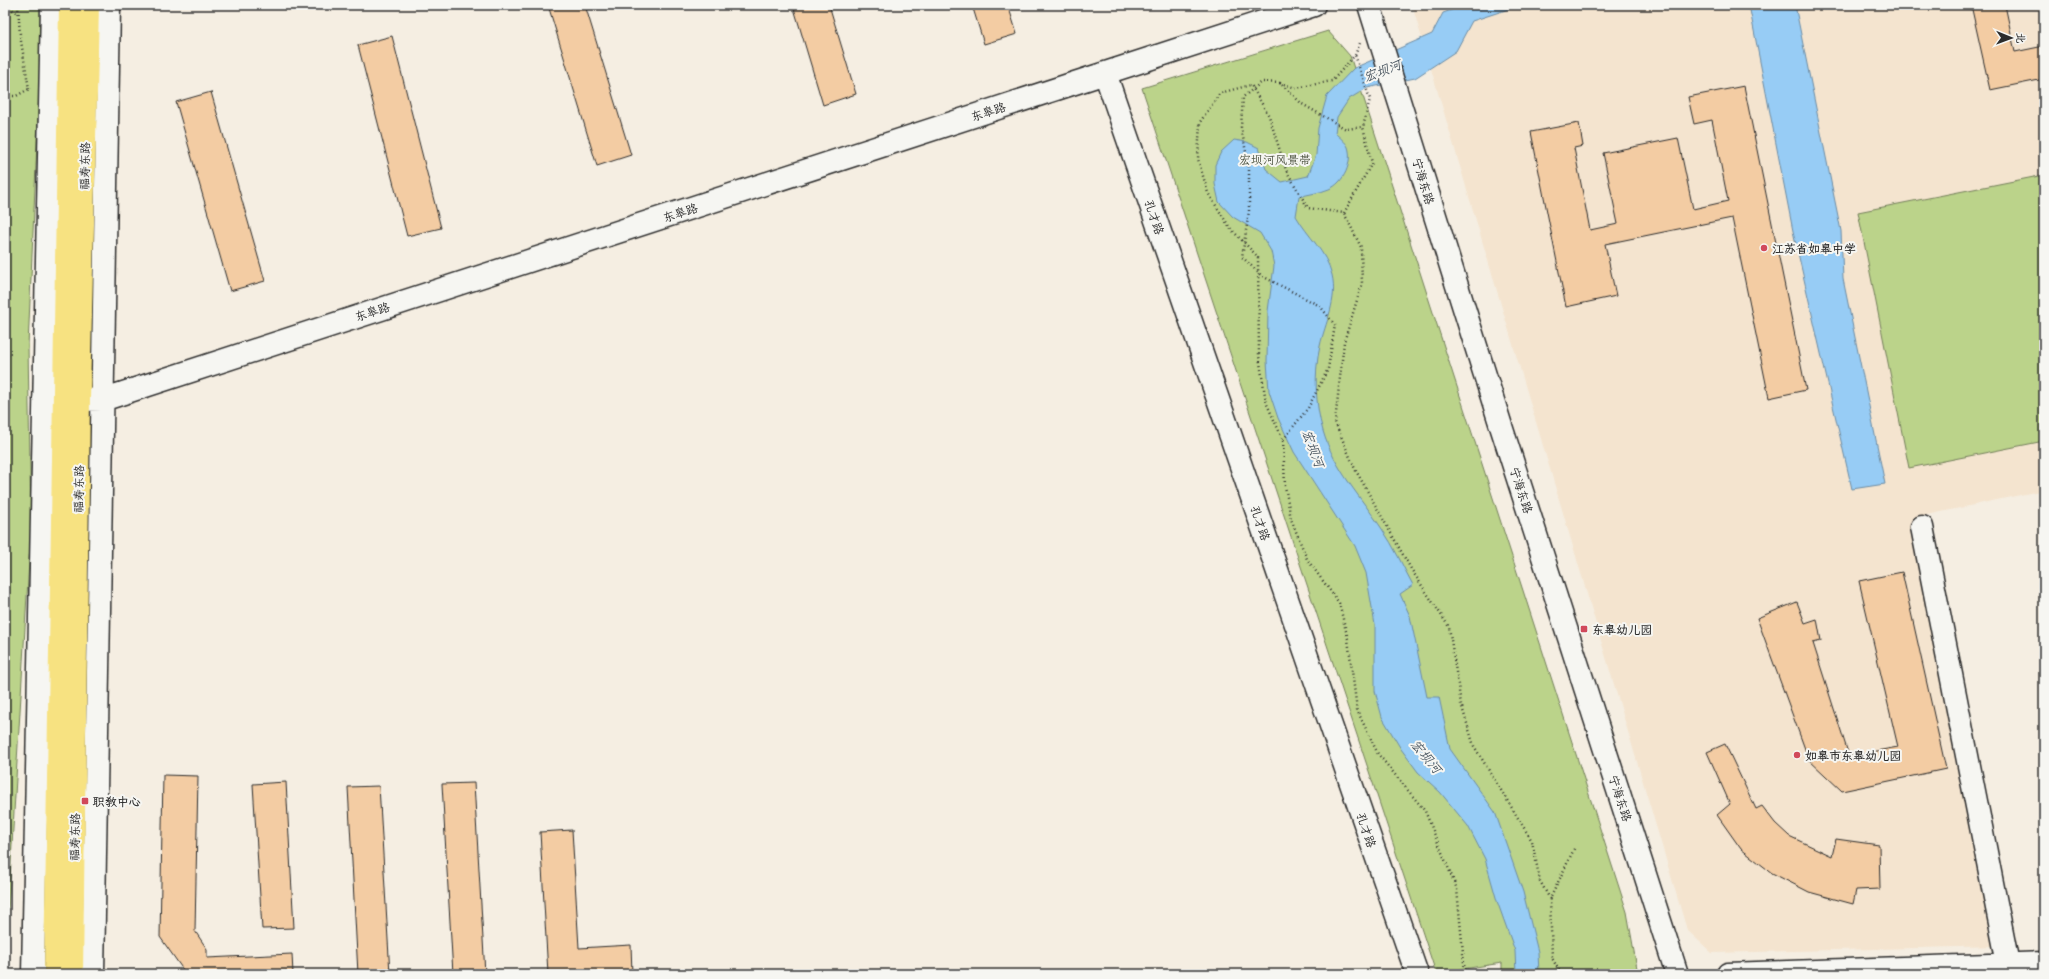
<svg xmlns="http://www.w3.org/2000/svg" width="2049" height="979" viewBox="0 0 2049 979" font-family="'Playpen Sans','LXGW WenKai TC',sans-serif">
<rect width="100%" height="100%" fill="#f5eee2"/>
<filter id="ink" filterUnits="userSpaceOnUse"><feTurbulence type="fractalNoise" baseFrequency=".025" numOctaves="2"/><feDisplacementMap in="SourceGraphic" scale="8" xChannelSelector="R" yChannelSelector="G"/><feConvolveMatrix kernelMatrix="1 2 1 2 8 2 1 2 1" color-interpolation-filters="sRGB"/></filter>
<g filter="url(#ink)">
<!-- built -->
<path fill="#f4e4cf" d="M1412,5H2044V490L1913,518L1999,946L1712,953L1687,930Z"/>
<!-- green -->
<path fill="#bbd38a" stroke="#737f5a" d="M5,5H43L28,346L31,528L5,962Z
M1328,31L1350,56L1627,912L1638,974H1502V963L1436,973L1142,88Z
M2044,175V441L1909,468L1858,212Z"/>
<!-- water -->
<path fill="#97ccf5" stroke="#6c8ca4" d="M1466,5H1521L1472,21L1456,51L1415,78L1367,88L1349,99L1337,117L1335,133C1339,137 1346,142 1348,147C1353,162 1344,183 1329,189C1320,193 1308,194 1299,197L1296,216C1308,237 1326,251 1332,275C1338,300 1325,323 1320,346C1314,373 1315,404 1323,431C1334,469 1361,497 1382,529C1394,546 1403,567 1413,585L1400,594L1410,616L1427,697H1439L1450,749L1495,812L1523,892L1538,952L1539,974H1516L1515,951L1497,901L1485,859L1468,826L1440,792L1418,772L1401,749L1382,717L1375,691V625L1366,573L1355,546L1294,452L1278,418L1269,391L1267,361L1268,311L1274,266L1271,251L1260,233L1233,217L1219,202L1215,184V165L1221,152L1234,140L1247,142L1259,148L1266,169L1282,182L1308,176L1316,155L1318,128L1327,96L1354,68L1432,34L1443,13Z
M1749,5H1795L1841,231L1843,279L1885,484L1852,489L1793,231Z"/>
<!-- building -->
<path fill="#f3cca3" stroke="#2b2b2b" d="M548,5H585L631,155L597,166Z
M793,5H829L856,94L823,105Z
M972,5H1008L1017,34L984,44Z
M1971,5H2005L2015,52L2044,46V79L1990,90Z
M392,36L441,228L407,236L358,45Z
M1744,86L1806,390L1769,398L1732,218L1605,244L1616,296L1566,307L1531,132L1579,123L1583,146L1574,148L1590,230L1618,224L1603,153L1678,138L1693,209L1728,201L1712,120L1694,124L1688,97Z
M211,92L265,281L230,291L176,102Z
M1902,572L1946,769L1842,791L1809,760L1757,618L1797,602L1805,623L1817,619L1821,641L1813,643L1849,756L1898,747L1859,581Z
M1725,744L1756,809L1762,806L1775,823L1789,836L1832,856L1836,839L1879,845L1880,889L1856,890L1853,904L1809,892L1772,873L1741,849L1717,815L1730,804L1707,752Z
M163,775L198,776L195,931L207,949V958L292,954L293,974H186L160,937Z
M286,782L294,928L262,929L253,784Z
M474,783L485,974H453L442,784Z
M379,786L390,974H358L348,787Z
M572,830L579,948L631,945L632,974H548L540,832Z"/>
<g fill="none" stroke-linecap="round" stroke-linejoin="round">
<!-- minor casing -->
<g stroke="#2b2b2b" stroke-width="25">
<path id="minor" d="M1369,5L1501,426L1677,974
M1105,73L1417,974
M44,399L102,400L1314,5
M1922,527L2008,964
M33,974L52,5
M93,974L109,5
M1728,974L2044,963"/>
</g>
<!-- major casing -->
<g stroke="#2b2b2b" stroke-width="25">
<path id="major" d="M55,974L70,5
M72,974L79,400L88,5"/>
</g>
<!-- path -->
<path stroke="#2b2b2b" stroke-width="2.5" stroke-dasharray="1 3" stroke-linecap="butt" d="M6,5L18,14
M18,5L20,35L29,89
M1280,83L1296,88L1332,81L1355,55L1360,43
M1282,85L1302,104L1346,129L1363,127
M5,96H16L29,89
M1344,213L1372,163L1363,127L1370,99L1355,55
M5,352L9,358
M5,501L10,497
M1465,974L1457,889L1425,811L1378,754L1357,710L1348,639L1339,603L1307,559L1291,519L1285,486L1283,440L1266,402L1259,356L1258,257L1230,228L1208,193L1198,159L1200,122L1220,93L1251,85L1269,116L1286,170L1308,208L1344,213L1361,247L1362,284L1344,342L1335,422L1355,469L1411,569L1449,627L1461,704L1474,746L1532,841L1540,881L1550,899
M1561,974L1552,958L1550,899L1575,847"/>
<!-- minor -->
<use href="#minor" stroke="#f6f6f2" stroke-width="22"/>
<!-- major -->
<use href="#major" stroke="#f7e281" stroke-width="22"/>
<!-- path-bridge -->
<path stroke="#2b2b2b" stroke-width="2.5" stroke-dasharray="1 3" stroke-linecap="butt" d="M1280,83L1262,82L1243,97L1241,127L1249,167V211L1242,257L1262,276L1320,306L1335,325L1328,369L1308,408L1283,440"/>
</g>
</g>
<!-- markers -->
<g fill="#d1495b" stroke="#f6f6f2" stroke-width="1.5">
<circle cx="1764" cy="248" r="4"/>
<rect x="1580" y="625" width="8" height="8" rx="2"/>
<circle cx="1797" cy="755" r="4"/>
<rect x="81" y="797" width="8" height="8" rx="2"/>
</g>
<g text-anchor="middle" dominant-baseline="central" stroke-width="4" stroke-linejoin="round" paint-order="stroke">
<!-- street labels -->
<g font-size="12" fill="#2b2b2b" stroke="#f6f6f2">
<text transform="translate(988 111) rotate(-18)">东皋路</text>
<text transform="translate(84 166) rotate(-89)">福寿东路</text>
<text transform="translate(1424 181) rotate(73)">宁海东路</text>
<text transform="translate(680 212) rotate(-18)">东皋路</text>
<text transform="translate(1155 217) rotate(71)">孔才路</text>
<text transform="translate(372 311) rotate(-18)">东皋路</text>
<text transform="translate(78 489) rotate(-89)">福寿东路</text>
<text transform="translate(1522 490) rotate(72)">宁海东路</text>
<text transform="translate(1261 523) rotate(71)">孔才路</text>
<text transform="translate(1621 798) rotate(72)">宁海东路</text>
<text transform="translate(1367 830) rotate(71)">孔才路</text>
<text transform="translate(74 837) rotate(-89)">福寿东路</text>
</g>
<!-- park labels -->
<g font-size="12" fill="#4f5543" stroke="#f6f6f2">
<text x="1275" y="159">宏坝河风景带</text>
</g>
<!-- poi labels -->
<g font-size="12" font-weight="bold" fill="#2b2b2b" stroke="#f6f6f2" text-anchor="start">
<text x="1772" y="248">江苏省如皋中学</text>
<text x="1592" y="629">东皋幼儿园</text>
<text x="1805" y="755">如皋市东皋幼儿园</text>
<text x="93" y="801">职教中心</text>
</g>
<!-- water labels -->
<g font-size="13" font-style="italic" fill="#46535e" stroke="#f6f6f2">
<text transform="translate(1382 70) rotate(-21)">宏坝河</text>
<text transform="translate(1314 448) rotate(69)">宏坝河</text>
<text transform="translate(1427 756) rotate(50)">宏坝河</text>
</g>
</g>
<!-- margin -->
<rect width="2049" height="979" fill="none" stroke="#f6f6f2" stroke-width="20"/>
<rect x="10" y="10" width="2029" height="959" fill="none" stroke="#2b2b2b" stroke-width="1.5" filter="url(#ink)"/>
<!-- north arrow -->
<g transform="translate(2011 38) rotate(91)" stroke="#f6f6f2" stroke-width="3" paint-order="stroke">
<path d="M0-3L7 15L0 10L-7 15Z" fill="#2b2b2b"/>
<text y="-6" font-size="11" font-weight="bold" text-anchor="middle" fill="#2b2b2b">北</text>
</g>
</svg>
